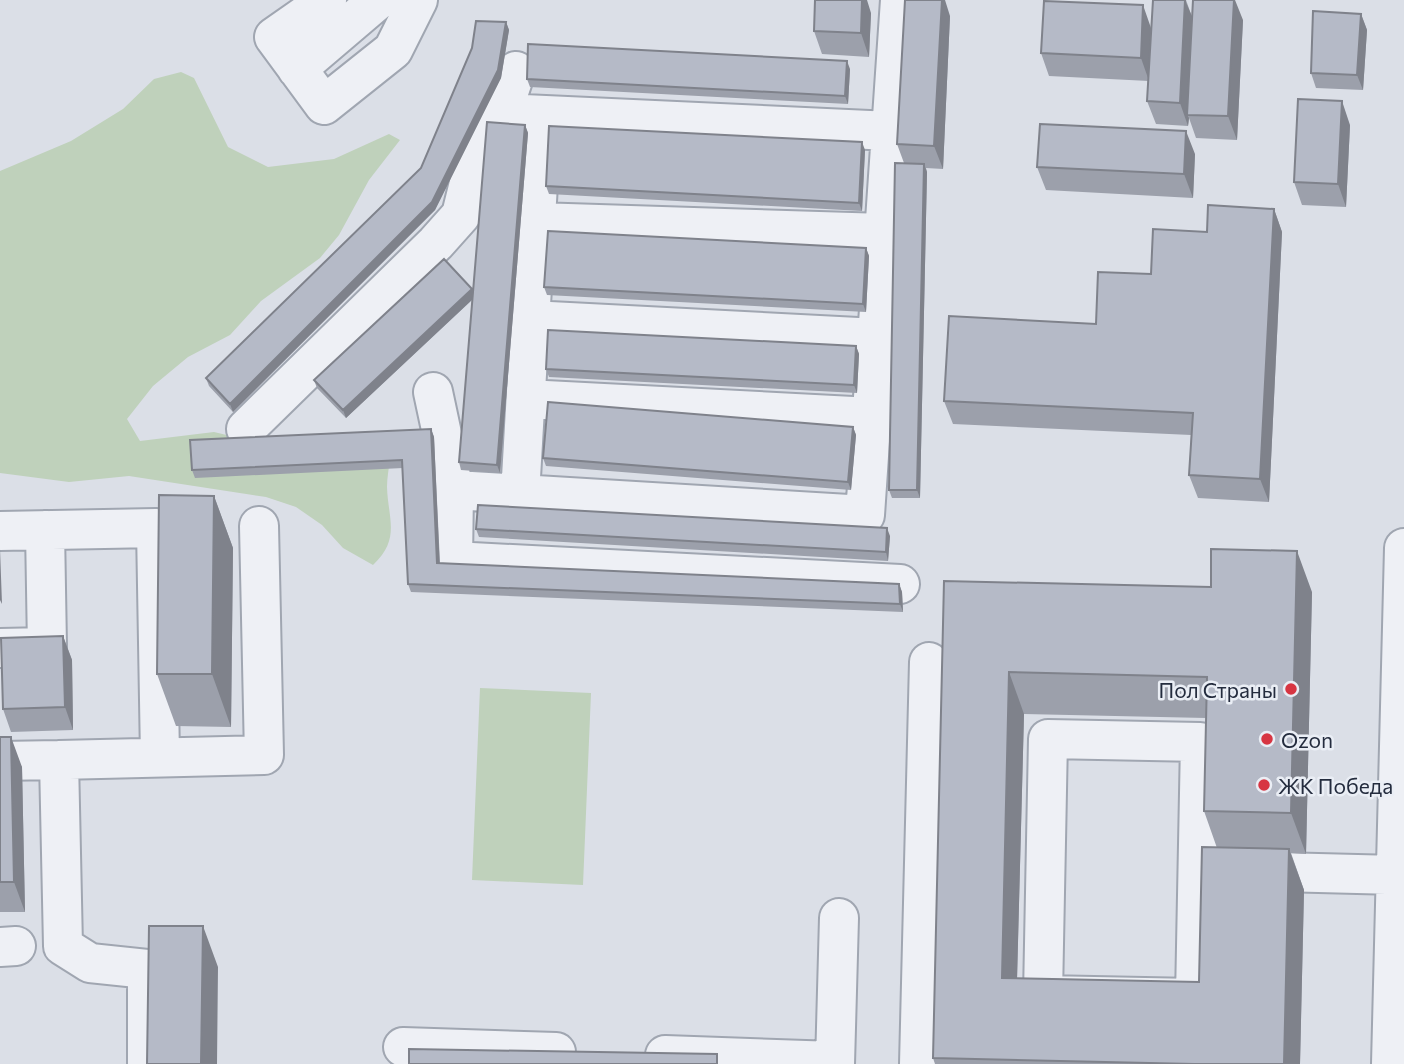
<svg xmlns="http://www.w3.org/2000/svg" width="1404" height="1064" viewBox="0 0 1404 1064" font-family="Commissioner,sans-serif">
<rect width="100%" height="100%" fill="#dbdfe7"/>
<!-- green -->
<path fill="#bfd1bb" d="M181,72L194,78L228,147L268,167L334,159L389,134L400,140L369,180L339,235L320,258L261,301L230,335L188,357L153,386L127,419L140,441L214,432L256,442L390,459C389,468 387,477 387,487C388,519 401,539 373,565L343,548L322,525L296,507L266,497L129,476L69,482L0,473V171L71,141L123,109L154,79Z
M480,688L591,693L583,885L472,880Z"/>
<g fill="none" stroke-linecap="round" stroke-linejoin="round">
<!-- minor casing -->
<g stroke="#a0a6b1" stroke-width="42">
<path id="minor" d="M327,0L274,37L324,105L393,50L418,0
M297,69L378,0
M502,113L891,131
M536,222L884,233
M530,320L877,338
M433,392L454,490L865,515L900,0
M526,399L872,417
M246,429L436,243L461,215L482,130L502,113L516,71
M454,490L453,561L900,584
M520,495L542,115
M0,531L156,528L160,757
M0,648L47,647L45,530
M1048,739L1200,742L1195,998L1043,995Z
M0,761L59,760
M1245,871L1396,875
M0,947L16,946
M403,1047L556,1052
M665,1055L835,1061
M147,1064V969L90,963L63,946L59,760L264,755L259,526
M835,1064L839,918
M919,1064L929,662
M1391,1064L1404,548"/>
</g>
<!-- minor -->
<use href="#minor" stroke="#eef0f5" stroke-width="38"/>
</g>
<!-- wall -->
<path fill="#9ca0ab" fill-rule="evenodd" d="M1153,0H1186L1192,17L1243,20L1237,140L1196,138L1189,118L1188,126L1156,124L1147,101L1149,81L1049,76L1041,53L1151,28Z
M871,13L869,57L822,54L814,31Z
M1361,14L1367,30L1363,90L1316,88L1311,73Z
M950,16L943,169L926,168L927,172L920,498H892L889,490L904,163L897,144Z
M506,22L509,30L501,78L435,210L233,412L209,386L206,378L421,168Z
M850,69L848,104L530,87L527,79Z
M525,125L528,133L500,473L461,470L459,462L472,300L346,418L317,388L314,380L472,289L473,291Z
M1350,125L1346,207L1302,205L1294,182Z
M865,150L862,211L549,194L546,186Z
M1195,154L1193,198L1046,190L1037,167Z
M1274,209L1282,232L1269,502L1198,498L1189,475L1191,435L953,424L944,401L1096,324L1207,232Z
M866,248L869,256L866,312L547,295L544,287Z
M856,346L859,354L857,393L549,377L546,369Z
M853,427L856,435L851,490L546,466L543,458Z
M431,429L434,437L440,563L899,584L902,592L903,612L411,592L408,584L403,468L195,478L192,470Z
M214,496L233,548L231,727L176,726L157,674Z
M476,529L890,536L888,561L479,537Z
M944,581L1312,592L1306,854L1291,853L1304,890L1300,1064H935L933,1058ZM1024,714L1206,718L1204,811L1217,848L1199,982L1017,978Z
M63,636L72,660L73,730L11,732L3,709Z
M0,737L22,767L25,912H0Z"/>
<!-- shaded-wall -->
<path fill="#7f828b" d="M862,0H867L871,13L869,57L861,33Z
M942,0H945L950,16L943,169L934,146Z
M1185,0L1194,21L1187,115L1189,118L1188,126L1180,103Z
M1234,0H1235L1243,20L1237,140L1228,116Z
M1143,5L1151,28L1149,81L1141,58Z
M1361,14L1367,30L1363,90L1357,75Z
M506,22L509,30L501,78L435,210L233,412L230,404L432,202Z
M847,61L850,69L848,104L845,96Z
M1342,101L1350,125L1346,207L1338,184Z
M525,125L528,133L500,473L497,465Z
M1186,131L1195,154L1193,198L1184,174Z
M862,142L865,150L862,211L859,203Z
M924,164L927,172L920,498L917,490Z
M1274,209L1282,232L1269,502L1260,479Z
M866,248L869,256L866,312L863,304Z
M472,289L475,297L346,418L343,410Z
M856,346L859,354L857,393L854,385Z
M853,427L856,435L851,490L848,482Z
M431,429L434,437L440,571L437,563Z
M214,496L233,548L231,727L212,674Z
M887,528L890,536L888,561L886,552Z
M0,548V549L2,604L0,600Z
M1297,551L1312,592L1306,854L1291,813Z
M899,584L902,592L903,612L900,604Z
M63,636L72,660L73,730L65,707Z
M1009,672L1024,714L1016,1019L1002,978Z
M11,737L22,767L25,912L14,882Z
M1289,849L1304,890L1300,1064H1284Z
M203,926L218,967L217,1064H201Z"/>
<!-- building -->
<path fill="#b5bac7" stroke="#7f828b" stroke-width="2" d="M815,0H862L861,33L814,31Z
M905,0H942L934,146L897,144Z
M1153,0H1185L1180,103L1147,101Z
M1193,0H1234L1228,116L1187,115Z
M1044,1L1143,5L1141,58L1041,53Z
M1313,11L1361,14L1357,75L1311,73Z
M476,21L506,22L498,70L432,202L230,404L206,378L421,168L472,48Z
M528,44L847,61L845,96L527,79Z
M1298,99L1342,101L1338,184L1294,182Z
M487,122L525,125L497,465L459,462Z
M1040,124L1186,131L1184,174L1037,167Z
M549,126L862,142L859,203L546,186Z
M895,163L924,164L917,490H889Z
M1208,205L1274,209L1260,479L1189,475L1193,413L944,401L949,316L1096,324L1098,272L1151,274L1153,229L1207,232Z
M548,231L866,248L863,304L544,287Z
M444,259L472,289L343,410L314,380Z
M548,330L856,346L854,385L546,369Z
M548,402L853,427L848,482L543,458Z
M431,429L437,563L899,584L900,604L408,584L402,460L192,470L190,440Z
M159,495L214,496L212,674H157Z
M478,505L887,528L886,552L476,529Z
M1211,549L1297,551L1291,813L1204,811L1207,677L1009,672L1002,978L1199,982L1202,847L1289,849L1284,1064H1194L933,1058L944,581L1211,587Z
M63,636L65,707L3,709L1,638Z
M0,737H11L14,882H0Z
M149,926H203L201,1064H147Z
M409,1049L717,1054V1064H409Z"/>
<!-- markers -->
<g fill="#d73542" stroke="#eaeef5" stroke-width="2.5">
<circle cx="1291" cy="689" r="7"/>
<circle cx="1267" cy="739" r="7"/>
<circle cx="1264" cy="785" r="7"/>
</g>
<g text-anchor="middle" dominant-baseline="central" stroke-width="5" stroke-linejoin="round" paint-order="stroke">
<!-- poi labels -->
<g font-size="21" fill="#242c3e" stroke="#eaeef5" text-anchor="start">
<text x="1277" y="689" text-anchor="end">Пол Страны</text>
<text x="1281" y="739">Ozon</text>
<text x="1278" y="785">ЖК Победа</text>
</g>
</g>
</svg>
